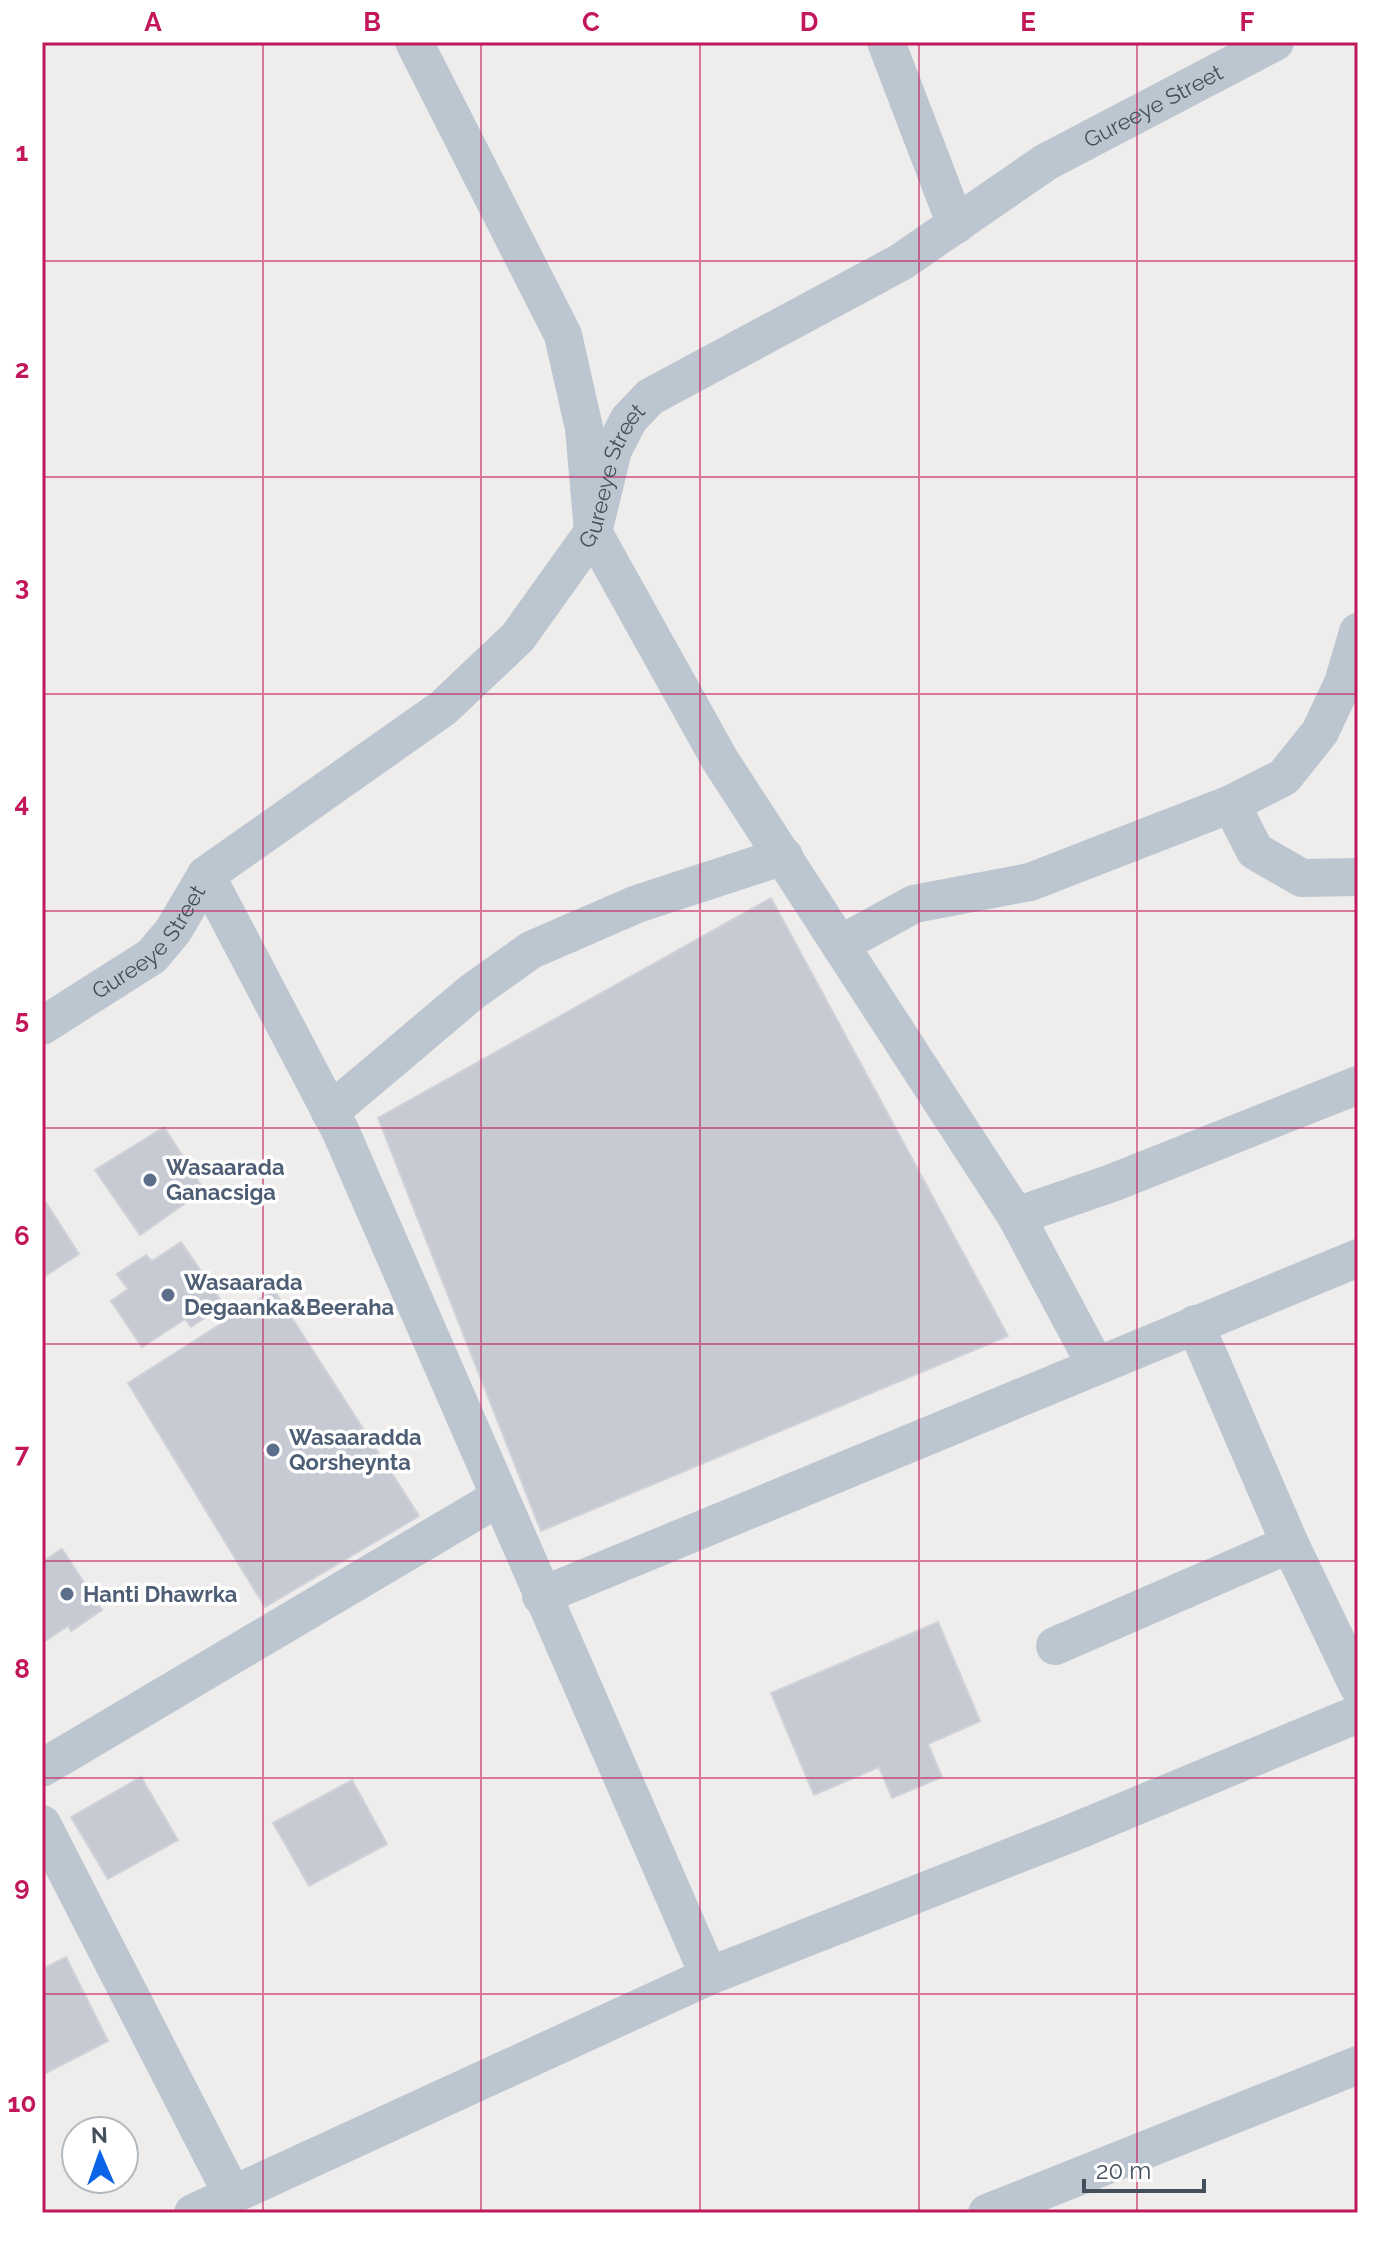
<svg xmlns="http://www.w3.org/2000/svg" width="1400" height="2255" viewBox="0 0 1400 2255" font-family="Raleway,sans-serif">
<rect width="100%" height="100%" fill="#efecec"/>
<!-- building -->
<path fill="#c7cad3" stroke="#cfd2d8" stroke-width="2" d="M771,898L1008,1336L541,1531L378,1118Z
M164,1127L204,1190L140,1235L95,1170Z
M45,1201L79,1254L42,1278V1203Z
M181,1242L224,1305L191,1327L185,1319L142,1347L111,1301L128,1289L117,1274L146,1255L152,1261Z
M274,1290L419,1516L265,1607L128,1383Z
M62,1549L102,1610L71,1631L68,1626L42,1643V1562Z
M938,1622L980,1721L928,1744L942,1777L892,1798L879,1767L814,1795L771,1693Z
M141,1777L178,1840L108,1879L71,1817Z
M352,1780L387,1844L309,1886L273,1823Z
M66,1957L108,2041L42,2075V1969Z"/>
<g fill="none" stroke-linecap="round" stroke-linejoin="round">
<!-- street -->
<g stroke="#bbc6d0" stroke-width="38">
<path d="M414,42L563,335L584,428L593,532L720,760L1016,1216L1095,1364"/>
<path d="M886,42L956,225"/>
<path d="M1231,804L1255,851L1302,878L1358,877"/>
<path d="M206,875L340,1130L709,1976"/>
<path d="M841,944L914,904L1030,882L1231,804L1284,777L1320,732L1343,683L1358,632"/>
<path id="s1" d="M42,1026L152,956L173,931L206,875L443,708L518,637L593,532L613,450L629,419L650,397L901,262L1046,162L1275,42"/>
<path d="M330,1112L472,992L531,950L637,904L784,856"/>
<path d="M1016,1216L1112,1183L1358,1085"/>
<path d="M1195,1324L1290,1544L1358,1686"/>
<path d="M541,1596L1358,1258"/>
<path d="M1055,1646L1290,1544"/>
<path d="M42,1768L498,1498"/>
<path d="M42,1824L233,2196"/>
<path d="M193,2213L709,1976L1069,1834L1358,1714"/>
<path d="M987,2213L1358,2065"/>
</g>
</g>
<!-- grid -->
<path fill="none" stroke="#c2185b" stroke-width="2" stroke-opacity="0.55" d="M263,42V2213M481,42V2213M700,42V2213M919,42V2213M1137,42V2213M42,261H1358M42,477H1358M42,694H1358M42,911H1358M42,1128H1358M42,1344H1358M42,1561H1358M42,1778H1358M42,1994H1358"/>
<!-- markers -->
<g fill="#5c6f8a" stroke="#fff" stroke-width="3">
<circle cx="150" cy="1180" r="8"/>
<circle cx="168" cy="1295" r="8"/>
<circle cx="273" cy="1450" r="8"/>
<circle cx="67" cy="1594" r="8"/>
</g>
<g text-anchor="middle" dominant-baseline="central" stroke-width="7" stroke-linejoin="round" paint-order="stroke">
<!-- street labels -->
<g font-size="22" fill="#434f5b" stroke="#fff">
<text stroke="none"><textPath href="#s1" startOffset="1482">Gureeye Street</textPath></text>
<text stroke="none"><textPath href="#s1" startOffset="810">Gureeye Street</textPath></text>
<text stroke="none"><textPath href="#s1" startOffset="138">Gureeye Street</textPath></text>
</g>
<!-- service labels -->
<g font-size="22" font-weight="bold" fill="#4e5e75" stroke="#fff" text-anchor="start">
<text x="166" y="1167">Wasaarada<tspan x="166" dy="25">Ganacsiga</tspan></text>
<text x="184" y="1282">Wasaarada<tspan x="184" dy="25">Degaanka&amp;Beeraha</tspan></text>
<text x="289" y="1437">Wasaaradda<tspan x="289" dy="25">Qorsheynta</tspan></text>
<text x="83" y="1594">Hanti Dhawrka</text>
</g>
</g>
<!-- border -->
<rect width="1400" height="2255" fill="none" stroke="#ffffff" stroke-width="88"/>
<!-- north arrow -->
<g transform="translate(100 2155) rotate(358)"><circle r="38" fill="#ffffff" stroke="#b4b9bd" stroke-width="2"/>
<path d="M0-6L14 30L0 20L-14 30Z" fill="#0c64e9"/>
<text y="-12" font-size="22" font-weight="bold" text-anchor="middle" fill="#434f5b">N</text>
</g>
<!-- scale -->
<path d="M1084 2179v12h120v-12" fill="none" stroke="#434f5b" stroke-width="4"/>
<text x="1096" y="2179" font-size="24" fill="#434f5b" stroke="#ffffff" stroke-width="6" paint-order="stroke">20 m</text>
<rect x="44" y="44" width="1312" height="2167" fill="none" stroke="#c2185b" stroke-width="3"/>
<g font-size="26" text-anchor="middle" font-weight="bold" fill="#c2185b">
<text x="153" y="31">A</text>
<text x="372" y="31">B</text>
<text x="591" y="31">C</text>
<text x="809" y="31">D</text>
<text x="1028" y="31">E</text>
<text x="1247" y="31">F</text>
<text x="22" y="161">1</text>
<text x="22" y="378">2</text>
<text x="22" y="595">3</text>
<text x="22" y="812">4</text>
<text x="22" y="1028">5</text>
<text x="22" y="1245">6</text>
<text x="22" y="1462">7</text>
<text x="22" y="1678">8</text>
<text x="22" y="1895">9</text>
<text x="22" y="2112">10</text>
</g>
</svg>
